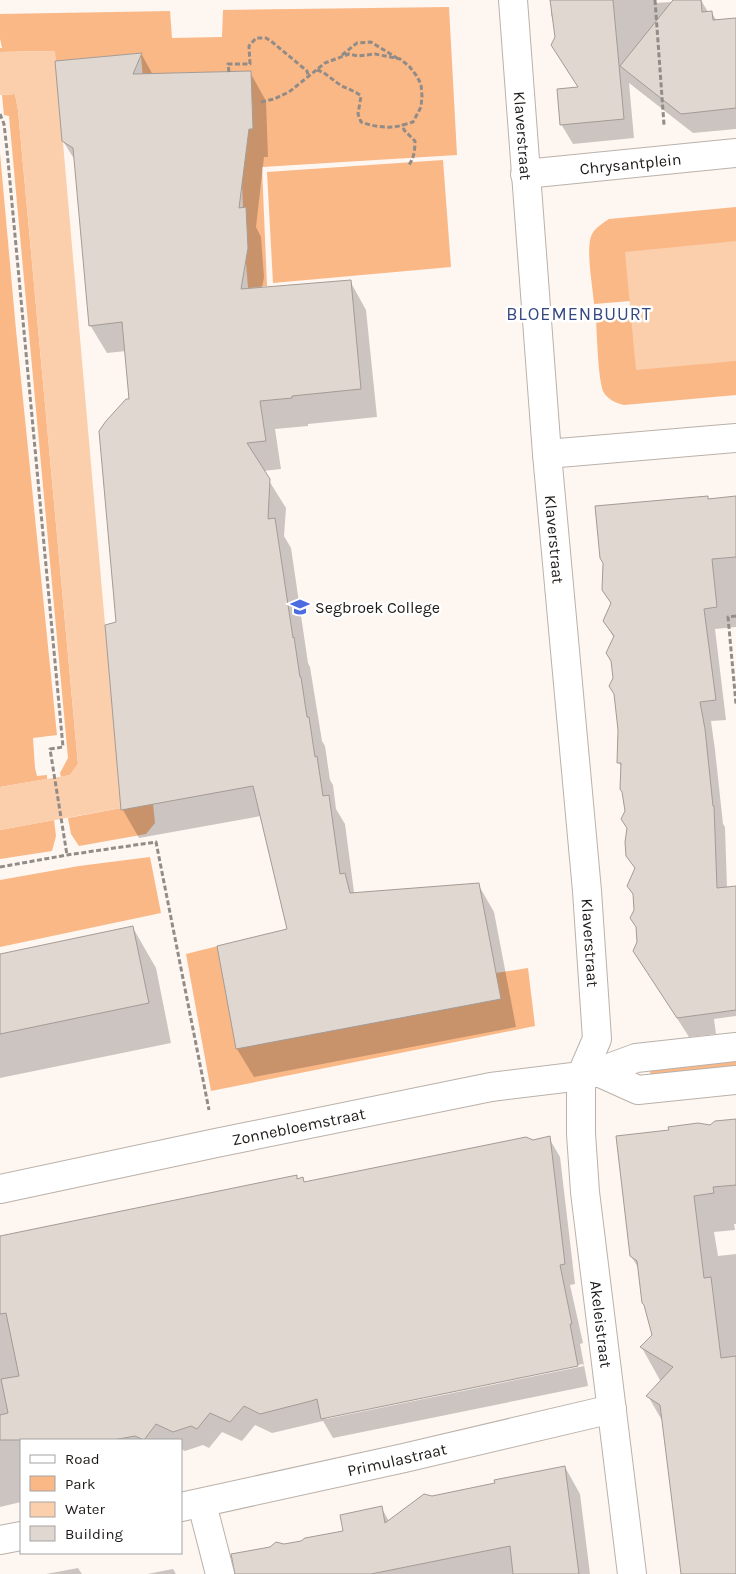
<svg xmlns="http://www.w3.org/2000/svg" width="736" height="1574" viewBox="0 0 736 1574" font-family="Karla,sans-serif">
<rect width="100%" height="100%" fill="#fef6f0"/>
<!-- green -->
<path fill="#fab886" d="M449,7L457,155L262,167L267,286L248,288L245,250H248V248L243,208L240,130L253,129L251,71L173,73L144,91L141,56L142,53L56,61L54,51L0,52V48H2L0,39V14L170,11L172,38L222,37L223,10Z
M15,94L18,110L78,764L70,775L61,777L60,773L68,758L9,116L4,115L2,95Z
M0,153L16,330L57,735L33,738L35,768L37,776L47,775V779L0,787Z
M443,160L451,267L273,283L267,172Z
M736,207V395L624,405C616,403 609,400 604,393C598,382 597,335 596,320L631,318L630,301L594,304C593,287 585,248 592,234C596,227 603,223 609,219Z
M153,804L155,823L146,834L79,846L71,834L68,818L121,808L122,810Z
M54,820L56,836L52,851L0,859V830Z
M150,857L161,913L0,947V880L79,866Z
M218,946L496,973L528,968L535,1026L211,1091L186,954Z
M736,1058V1071L651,1081L650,1069Z"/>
<!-- water -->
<path fill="#fbceac" d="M55,51L121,808L0,830V787L70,775L78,764L18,110L15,94L0,95V52Z
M736,241V361L636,370L625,252Z"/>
<!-- shadow -->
<path fill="#0003" fill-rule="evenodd" d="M551,0H655V3L701,0L708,12H711L717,21L736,19V129L693,133L629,83L634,138L573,144L561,124L579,88L556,37L554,20L551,15Z
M142,55L153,75L250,72L266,101L268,157H264L256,227L261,237L264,277L262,288L350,281L366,310L377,417L308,424V426L275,429L281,469L263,471L286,508L284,536L291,548L308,663L310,667L322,741L325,746L330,780L333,785L336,809L345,824L354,892L356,894L478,884L494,912L516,1027L254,1077L237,1049L289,930L261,816L139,838L123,810L117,623L130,400L126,351L107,353L90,325L76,162L63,141L56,63Z
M707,497L718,516L736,502V627L715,629L726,720L711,721L715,750L723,824L725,827L727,888L736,887V1016L714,1019L716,1034L689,1037L634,951L638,943L635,911L636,870L627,856L628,829L622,768L619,763V730L614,678V638L604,621L612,605L603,589Z
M133,928L156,968L171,1043L0,1078V955Z
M736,1123V1224H734L735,1230L714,1232L718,1256L736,1254V1574H682L664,1424L648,1396L661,1382L642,1348L653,1335L639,1269L631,1256L711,1126Z
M549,1138L560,1157L575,1284L570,1285L583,1343L580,1344L588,1386L333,1438L323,1421L272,1433L255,1425L242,1441L222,1432L209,1448L203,1445L185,1451L181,1449V1440H21V1502L0,1507V1241L296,1176L298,1180L303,1179L305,1183ZM583,1364L584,1366L326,1419V1417Z
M565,1467L580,1494L590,1574H256L284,1545L344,1532L381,1507L389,1521L432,1497L496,1484Z
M78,1568L82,1574H46Z
M173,1569L176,1574H147Z"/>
<!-- building -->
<path fill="#e0d7d0" stroke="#a49b95" d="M550,0H613L624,119L560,125L557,89L578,87L551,45L555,37Z
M673,0H701L702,12L712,11L713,20L736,18V108L681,114L620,66Z
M142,53L133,74L251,71L253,129H249L239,208L246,207L248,248L241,289L351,280L361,389L292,396V398L260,401L266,441L247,443L270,479L268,519L275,518L293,638L294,637L300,677H301L307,717H309L315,757L317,756L323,796L329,795L340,874L345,873L350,893L479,883L501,999L236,1049L217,946L287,929L253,786L121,810L105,625L116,622L99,431L106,421L126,399H129L122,322L89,326L73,148L62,141L55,61Z
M708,496V499L736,496V557L712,559L717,607L704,609L716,700L700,702L705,729L713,806H714L717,888L736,886V1010L677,1018L633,951L637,942L636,927L630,918L634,910L633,894L627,886L635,868L626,856L625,842L627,828L621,819L625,811L622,792L620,789L621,763H617L618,730L614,694L609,686L613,678L611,661L606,653L614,636L603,621L611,603L602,590L603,563L600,558L595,506Z
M133,926L149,1003L0,1034V954Z
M736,1119V1185L713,1187L714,1193L694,1196L704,1278L711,1277L721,1358L736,1356V1574H681L660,1405L646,1396L673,1367L640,1347L652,1335L644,1305L642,1303L637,1261L630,1256L616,1136L669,1130L668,1127L698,1123L710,1125L715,1121Z
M550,1136L565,1264L560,1265L572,1324H570L578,1366L321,1419L317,1399L311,1401L260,1414L244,1406L230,1422L210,1413L197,1429L191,1426L173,1432L156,1424L144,1440L135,1436L113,1440H0V1415L8,1413L1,1379L19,1376L6,1313L0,1314V1236L297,1175V1179L303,1177L304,1182L526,1137L533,1140Z
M565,1466L579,1574H513L510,1546L371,1574H235L231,1554L270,1547L276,1542L284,1544L301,1541L305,1538L343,1531L340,1515L382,1506L385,1523L424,1494L432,1496L495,1483L494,1480Z"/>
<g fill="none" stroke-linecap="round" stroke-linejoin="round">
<!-- street casing -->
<g stroke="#bab1aa" stroke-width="30">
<g id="street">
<path id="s1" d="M513,0L547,454L587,891L597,1039L581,1076V1134L585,1192L632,1574"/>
<path id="s2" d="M525,174L736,153"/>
<path d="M547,454L736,438"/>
<path d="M598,1072L638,1090L736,1080"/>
<path id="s3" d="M0,1189L216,1143L491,1087L581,1076L598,1072L636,1058L736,1047"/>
<path d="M202,1504L220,1574"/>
<path id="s4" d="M181,1507L404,1458L612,1409"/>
<path d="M0,1540L21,1536"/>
</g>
</g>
<!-- path -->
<path stroke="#928c88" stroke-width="3" stroke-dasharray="5 2.5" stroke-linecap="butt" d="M655,0L664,125
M342,55L357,43L371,42L397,58
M317,70C327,73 333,81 342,86C348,89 355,91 361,96L358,114L361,122C374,127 391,129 403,125
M229,72L228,64H250L249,46L256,38H266L271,41L307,71L308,75
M261,102L274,99L289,92L325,63L349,54L358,56L375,54L400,59L409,66L416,75L421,84L422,96L421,107L413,122L403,125L404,130L415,141C415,150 414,159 408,166
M0,114L4,124L7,150L63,747L50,749L67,855
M736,616L728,617L736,704
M0,867L67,855L156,842L209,1110"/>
<!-- street -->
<use href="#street" stroke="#fff" stroke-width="28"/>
</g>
<!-- icons -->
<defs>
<g id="school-bare" transform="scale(1.5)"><path d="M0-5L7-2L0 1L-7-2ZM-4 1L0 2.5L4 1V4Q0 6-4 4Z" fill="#4c6cdf" stroke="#fff" stroke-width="2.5" paint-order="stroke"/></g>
</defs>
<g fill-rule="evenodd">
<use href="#school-bare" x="300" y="607"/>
</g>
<g text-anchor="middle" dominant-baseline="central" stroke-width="5" stroke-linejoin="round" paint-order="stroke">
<!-- street labels -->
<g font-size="16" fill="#1d1a18" stroke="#fff">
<text stroke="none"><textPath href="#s1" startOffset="136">Klaverstraat</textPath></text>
<text stroke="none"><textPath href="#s2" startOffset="106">Chrysantplein</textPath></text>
<text stroke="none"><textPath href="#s1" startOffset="541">Klaverstraat</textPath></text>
<text stroke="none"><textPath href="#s1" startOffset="946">Klaverstraat</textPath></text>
<text stroke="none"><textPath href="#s3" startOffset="305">Zonnebloemstraat</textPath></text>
<text stroke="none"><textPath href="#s1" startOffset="1332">Akeleistraat</textPath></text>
<text stroke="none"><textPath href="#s4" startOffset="221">Primulastraat</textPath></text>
</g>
<!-- poi labels -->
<g font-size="16" fill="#1d1a18" stroke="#fff" text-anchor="start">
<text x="315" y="607">Segbroek College</text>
</g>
<!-- neighbourhood labels -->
<g font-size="18" letter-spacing="1" fill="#344781" stroke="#fff">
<text x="579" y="314">BLOEMENBUURT</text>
</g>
</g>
<!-- legend -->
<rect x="20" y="1439" width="162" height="115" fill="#ffffff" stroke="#a5a3a3"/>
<rect x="30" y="1455" width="25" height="8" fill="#ffffff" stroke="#a5a3a3"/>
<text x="65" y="1464" font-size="15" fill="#1d1a18">Road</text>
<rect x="30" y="1476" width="25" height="15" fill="#fab886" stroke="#a5a3a3"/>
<text x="65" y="1489" font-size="15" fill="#1d1a18">Park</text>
<rect x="30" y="1502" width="25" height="15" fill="#fbceac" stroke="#a5a3a3"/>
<text x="65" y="1514" font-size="15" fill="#1d1a18">Water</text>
<rect x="30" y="1526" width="25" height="15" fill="#e0d7d0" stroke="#a5a3a3"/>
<text x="65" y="1539" font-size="15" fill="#1d1a18">Building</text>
</svg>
